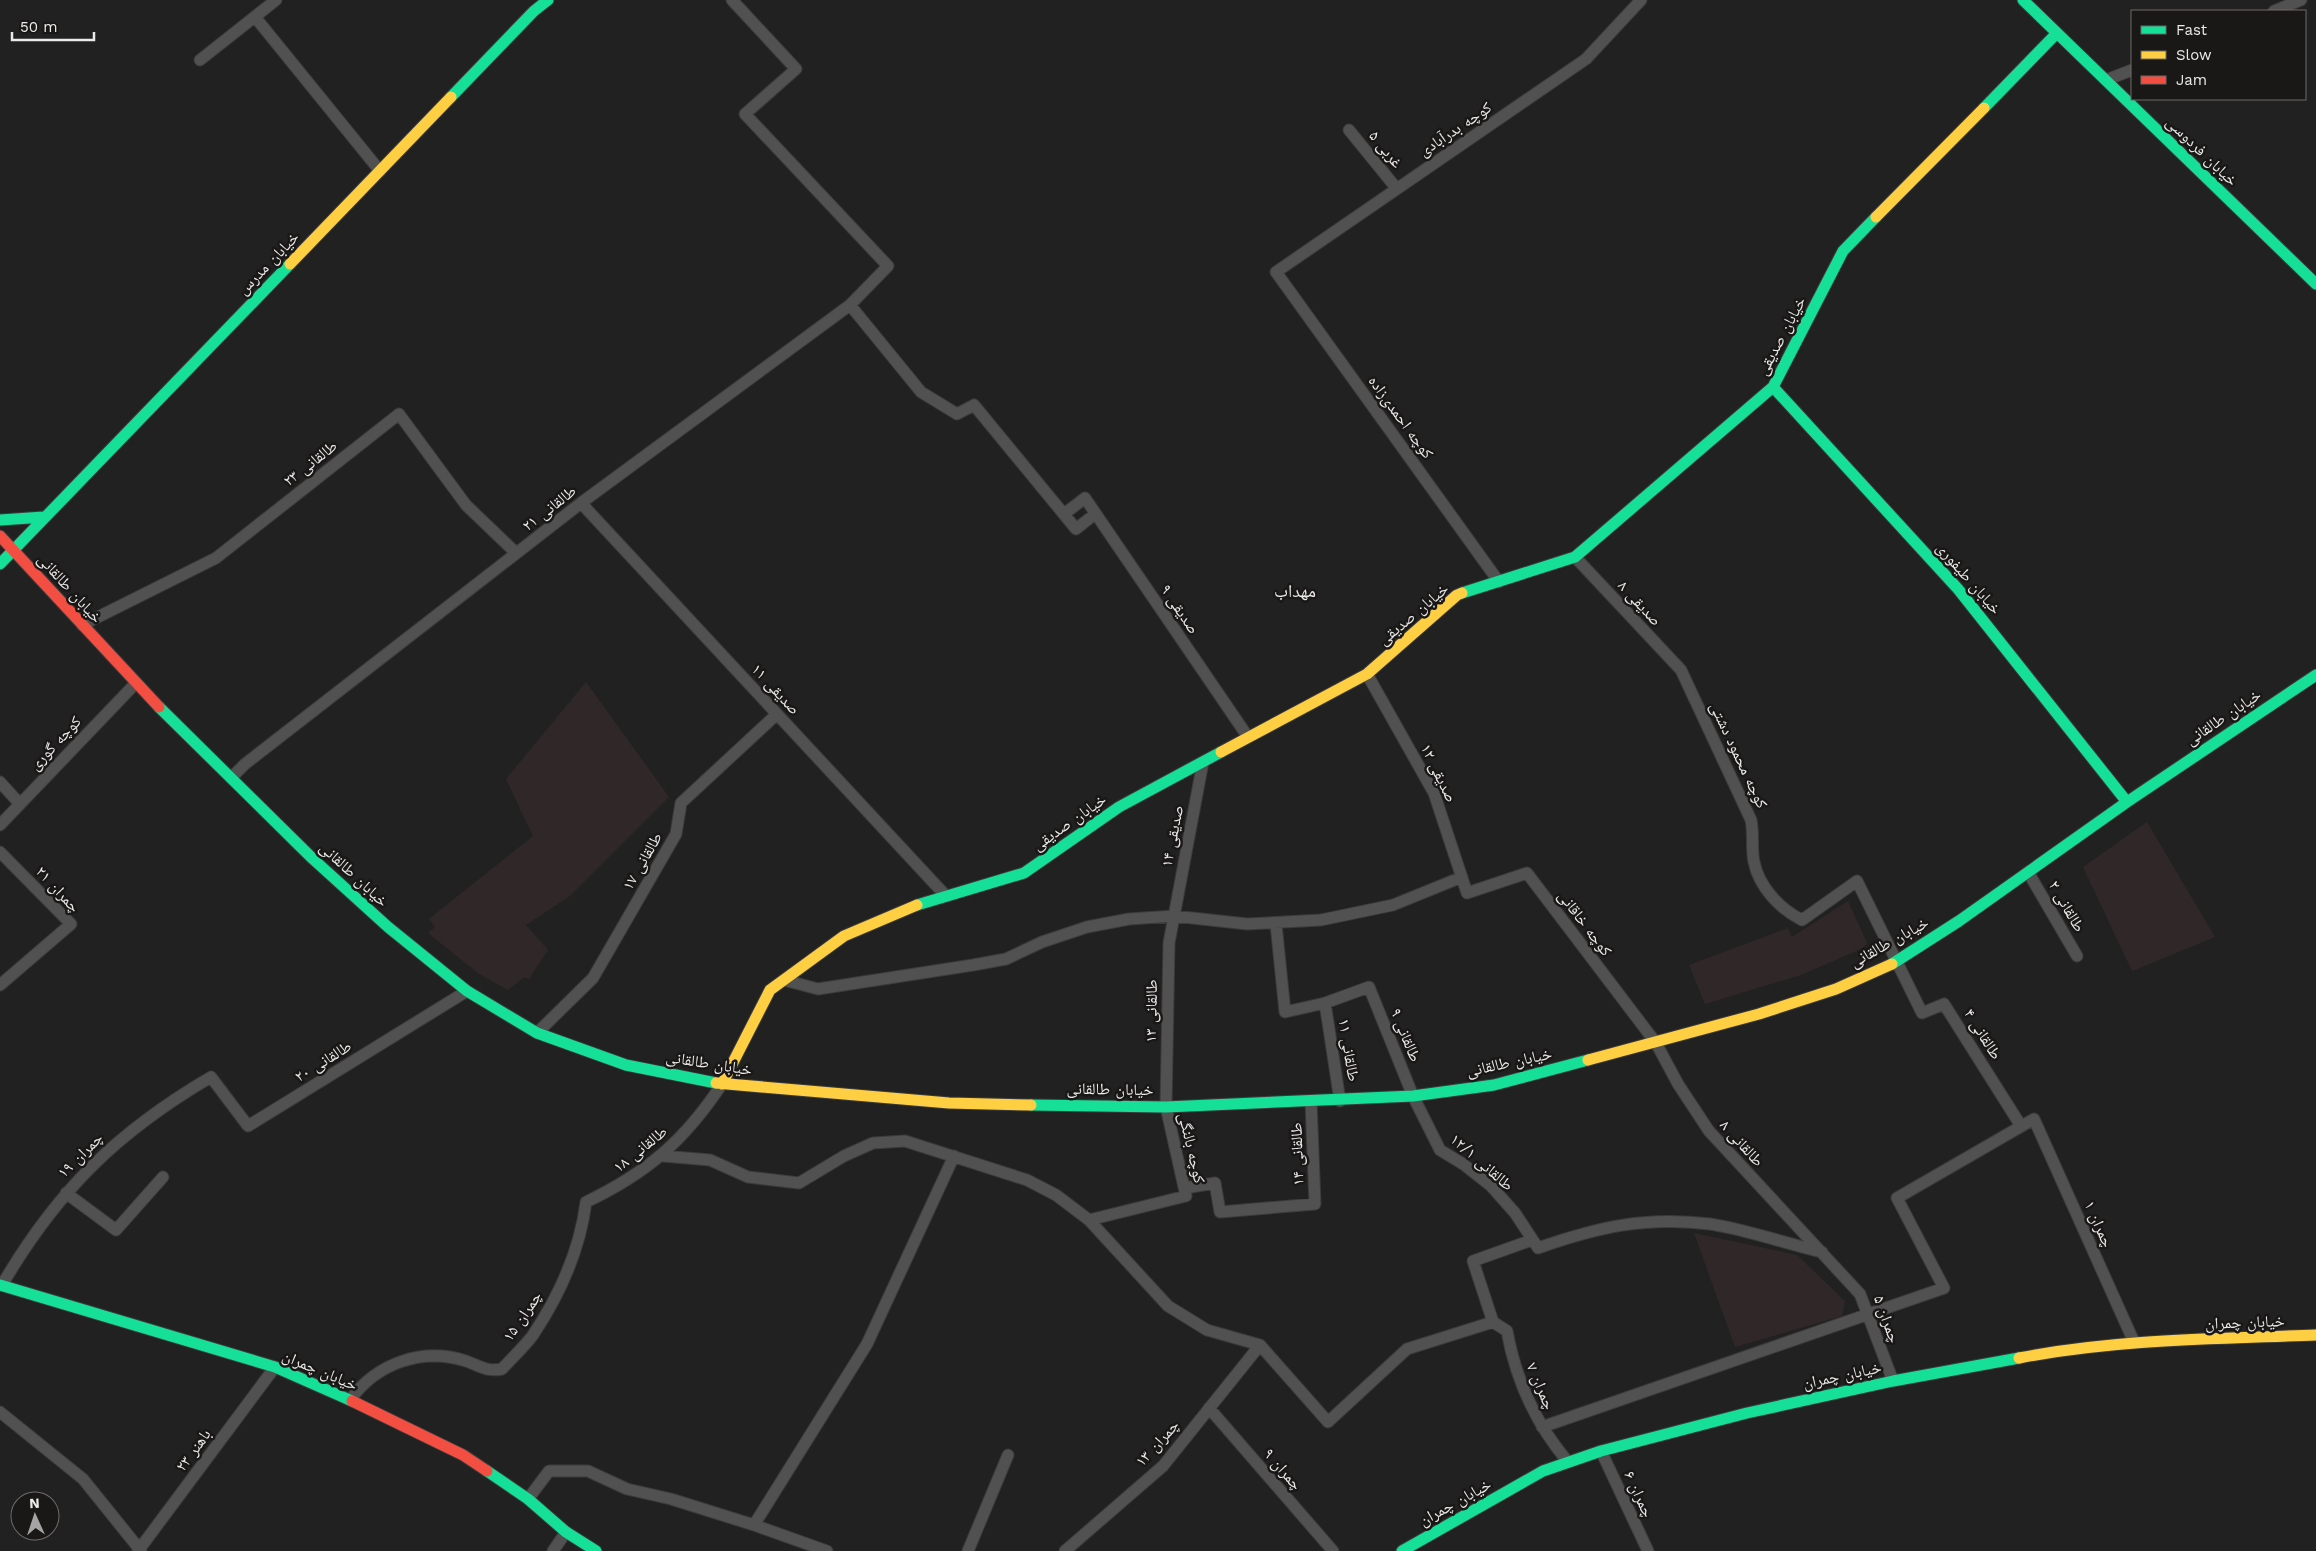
<svg xmlns="http://www.w3.org/2000/svg" width="2316" height="1551" viewBox="0 0 2316 1551" font-family="'Work Sans','Noto Naskh Arabic',sans-serif">
<rect width="100%" height="100%" fill="#222121"/>
<!-- built -->
<path fill="#302828" d="M586,682L669,797L570,896L526,925L548,950L529,979L524,977L508,990L479,974L428,933L435,927L429,919L533,836L506,779Z
M2147,822L2215,937L2132,971L2083,867Z
M1848,901L1867,943L1863,948L1801,975L1705,1004L1689,965L1788,928L1792,937Z
M1694,1233L1797,1255L1845,1301L1842,1316L1735,1347Z"/>
<g fill="none" stroke-linecap="round" stroke-linejoin="round">
<!-- street casing -->
<g stroke="#3c3b3b" stroke-width="13">
<path id="street" d="M2274,11L2301,0
M255,17L380,171
M200,60L276,0
M2106,80L2132,70
M1349,130L1397,189
M850,305L921,392L957,414L974,405L1076,529L1095,514
M581,503L946,896
M1064,514L1085,498L1248,737
M1575,557L1681,670L1751,820C1754,834 1751,849 1754,862C1759,887 1780,909 1802,920L1857,881L1922,1013L1944,1004L2021,1126
M1499,582L1276,272L1586,59L1641,0
M82,625L216,558L399,414L466,505L516,553
M1367,674L1434,793L1467,893L1527,873L1656,1043L1678,1084L1709,1131L1860,1294L1893,1381
M231,778L245,764L581,503L850,305L888,266L745,114L796,69L732,0
M0,782L20,804
M0,825L135,684
M0,852L71,924L0,985
M2028,872L2077,956
M1276,924L1285,1012L1325,1003L1369,987L1413,1096L1440,1150L1463,1164L1491,1186L1515,1213L1538,1248C1598,1227 1646,1216 1710,1224C1745,1229 1787,1244 1822,1252
M784,980L818,989L973,965L1006,959L1042,942L1087,927L1129,919L1174,916L1247,924L1321,920L1393,905L1462,877
M1325,1003L1340,1101
M537,1033L593,978L676,834L681,803L777,714
M663,1156L710,1160L748,1177L799,1183L844,1156L873,1143L905,1141L1027,1180L1056,1195L1089,1220L1168,1306L1207,1330L1260,1345L1328,1422L1407,1349L1493,1322
M1185,1188L1215,1183L1220,1212L1315,1204L1311,1102
M66,1193L116,1230L163,1177
M1089,1220L1186,1196L1166,1107L1169,943L1203,762
M2,1285C57,1191 117,1132 211,1077L248,1126L467,991
M1493,1322L1507,1331C1516,1381 1535,1423 1568,1462
M1493,1322L1473,1261L1532,1240
M350,1400C377,1363 422,1347 466,1361C480,1366 486,1372 502,1369C512,1358 524,1347 533,1335C559,1296 580,1249 586,1202C647,1173 684,1141 722,1084
M1209,1408L1333,1551
M0,1412L83,1479L141,1551
M1542,1427L1944,1288L1897,1198L2034,1119L2134,1342
M1601,1451L1648,1551
M528,1499L549,1471H588L627,1489L671,1499L754,1525L827,1551
M754,1525L867,1344L954,1156
M138,1551L275,1367
M553,1551L566,1532
M968,1551L1008,1455
M1065,1551L1163,1466L1260,1345"/>
</g>
<!-- fast casing -->
<g stroke="#3c3b3b" stroke-width="13">
<path id="fast" d="M2023,0L2316,284
M451,97L534,11L548,0
M1984,108L2057,33
M1773,387L1958,589L2127,802
M0,520L44,517
M0,564L290,264
M1462,593L1575,557L1773,387L1843,251L1876,217
M159,707L313,859L388,927L467,991L537,1033L626,1065L716,1083
M917,905L1024,873L1119,807L1221,752
M1892,964L1959,921L2127,802L2316,675
M1031,1105L1166,1107L1413,1096L1494,1085L1588,1060
M0,1285L275,1367L352,1401
M487,1471L528,1499L566,1532L596,1551
M1402,1551L1543,1471L1601,1451L1747,1413L1893,1381L2019,1358"/>
</g>
<!-- slow casing -->
<g stroke="#3c3b3b" stroke-width="13">
<path id="slow" d="M1876,217L1984,108
M290,264L451,97
M1221,752L1367,674L1457,595L1462,593
M1588,1060L1759,1014L1836,989L1892,964
M716,1083L949,1103L1031,1105
M722,1084L770,990L844,936L917,905
M2019,1358C2117,1339 2216,1339 2316,1335"/>
</g>
<!-- jam casing -->
<g stroke="#3c3b3b" stroke-width="13">
<path id="jam" d="M0,536L159,707
M352,1401L463,1455L487,1471"/>
</g>
<!-- street -->
<use href="#street" stroke="#525151" stroke-width="11"/>
<!-- fast -->
<use href="#fast" stroke="#16e098" stroke-width="11"/>
<!-- slow -->
<use href="#slow" stroke="#ffcf43" stroke-width="11"/>
<!-- jam -->
<use href="#jam" stroke="#f24e42" stroke-width="11"/>
</g>
<g text-anchor="middle" dominant-baseline="central" stroke-width="5" stroke-linejoin="round" paint-order="stroke">
<!-- street labels -->
<g font-size="16" fill="#ebe9e9" stroke="#1a1717">
<text transform="translate(1455 129) rotate(-34)">کوچه بدرآبادی</text>
<text transform="translate(1386 149) rotate(51)">۵ غربی</text>
<text transform="translate(2202 151) rotate(44)">خیابان فردوسی</text>
<text transform="translate(268 263) rotate(-46)">خیابان مدرس</text>
<text transform="translate(1781 336) rotate(-62)">خیابان صدیقی</text>
<text transform="translate(1401 417) rotate(54)">کوچه احمدی‌زاده</text>
<text transform="translate(310 463) rotate(-38)">طالقانی ۲۳</text>
<text transform="translate(549 508) rotate(-38)">طالقانی ۲۱</text>
<text transform="translate(1969 578) rotate(49)">خیابان طیفوری</text>
<text transform="translate(70 588) rotate(48)">خیابان طالقانی</text>
<text transform="translate(1640 603) rotate(47)">صدیقی ۸</text>
<text transform="translate(1180 609) rotate(56)">صدیقی ۹</text>
<text transform="translate(1413 614) rotate(-40)">خیابان صدیقی</text>
<text transform="translate(776 689) rotate(47)">صدیقی ۱۱</text>
<text transform="translate(2223 717) rotate(-34)">خیابان طالقانی</text>
<text transform="translate(55 743) rotate(-47)">کوچه گوری</text>
<text transform="translate(1739 755) rotate(65)">کوچه محمود دشتی</text>
<text transform="translate(1439 773) rotate(64)">صدیقی ۱۲</text>
<text transform="translate(1069 822) rotate(-35)">خیابان صدیقی</text>
<text transform="translate(1172 836) rotate(-79)">صدیقی ۱۴</text>
<text transform="translate(642 861) rotate(-60)">طالقانی ۱۷</text>
<text transform="translate(354 874) rotate(43)">خیابان طالقانی</text>
<text transform="translate(58 889) rotate(47)">چمران ۲۱</text>
<text transform="translate(2067 906) rotate(60)">طالقانی ۲</text>
<text transform="translate(1585 923) rotate(53)">کوچه خاقانی</text>
<text transform="translate(1889 942) rotate(-29)">خیابان طالقانی</text>
<text transform="translate(1151 1011) rotate(-89)">طالقانی ۱۳</text>
<text transform="translate(1983 1034) rotate(58)">طالقانی ۴</text>
<text transform="translate(1406 1035) rotate(68)">طالقانی ۹</text>
<text transform="translate(1349 1050) rotate(81)">طالقانی ۱۱</text>
<text transform="translate(323 1061) rotate(-32)">طالقانی ۲۰</text>
<text transform="translate(1509 1062) rotate(-12)">خیابان طالقانی</text>
<text transform="translate(709 1063) rotate(9)">خیابان طالقانی</text>
<text transform="translate(1110 1089) rotate(1)">خیابان طالقانی</text>
<text transform="translate(1742 1143) rotate(48)">طالقانی ۸</text>
<text transform="translate(1192 1148) rotate(77)">کوچه بالنگی</text>
<text transform="translate(640 1149) rotate(-39)">طالقانی ۱۸</text>
<text transform="translate(1297 1154) rotate(-92)">طالقانی ۱۴</text>
<text transform="translate(80 1155) rotate(-45)">چمران ۱۹</text>
<text transform="translate(1482 1162) rotate(41)">طالقانی ۱۲/۱</text>
<text transform="translate(2099 1224) rotate(66)">چمران ۱</text>
<text transform="translate(522 1316) rotate(-56)">چمران ۱۵</text>
<text transform="translate(1887 1319) rotate(70)">چمران ۵</text>
<text transform="translate(2245 1322) rotate(-2)">خیابان چمران</text>
<text transform="translate(320 1370) rotate(23)">خیابان چمران</text>
<text transform="translate(1842 1375) rotate(-12)">خیابان چمران</text>
<text transform="translate(1541 1386) rotate(67)">چمران ۷</text>
<text transform="translate(1157 1443) rotate(-48)">چمران ۱۳</text>
<text transform="translate(193 1450) rotate(-54)">باهنر ۲۳</text>
<text transform="translate(1283 1469) rotate(49)">چمران ۹</text>
<text transform="translate(1639 1494) rotate(65)">چمران ۶</text>
<text transform="translate(1455 1502) rotate(-29)">خیابان چمران</text>
</g>
<!-- neighbourhood labels -->
<g font-size="18" fill="#ebe9e9" stroke="#1a1717">
<text x="1295" y="590">مهداب</text>
</g>
</g>
<!-- legend -->
<rect x="2131" y="10" width="175" height="90" fill="#1a1717" stroke="#6e6b6b"/>
<rect x="2141" y="26" width="25" height="8" fill="#16e098" stroke="#6e6b6b"/>
<text x="2176" y="35" font-size="15" fill="#ebe9e9">Fast</text>
<rect x="2141" y="51" width="25" height="8" fill="#ffcf43" stroke="#6e6b6b"/>
<text x="2176" y="60" font-size="15" fill="#ebe9e9">Slow</text>
<rect x="2141" y="76" width="25" height="8" fill="#f24e42" stroke="#6e6b6b"/>
<text x="2176" y="85" font-size="15" fill="#ebe9e9">Jam</text>
<!-- north arrow -->
<g transform="translate(35 1516) rotate(357)"><circle r="24" fill="#1a1717" stroke="#6e6b6b"/>
<path d="M0-4L9 19L0 12L-9 19Z" fill="#a5a3a3"/>
<text y="-8" font-size="14" font-weight="bold" text-anchor="middle" fill="#ebe9e9">N</text>
</g>
<!-- scale -->
<path d="M12 32v8h82v-8" fill="none" stroke="#ebe9e9" stroke-width="2.5"/>
<text x="20" y="32" font-size="15" fill="#ebe9e9" stroke="#1a1717" stroke-width="4" paint-order="stroke">50 m</text>
</svg>
